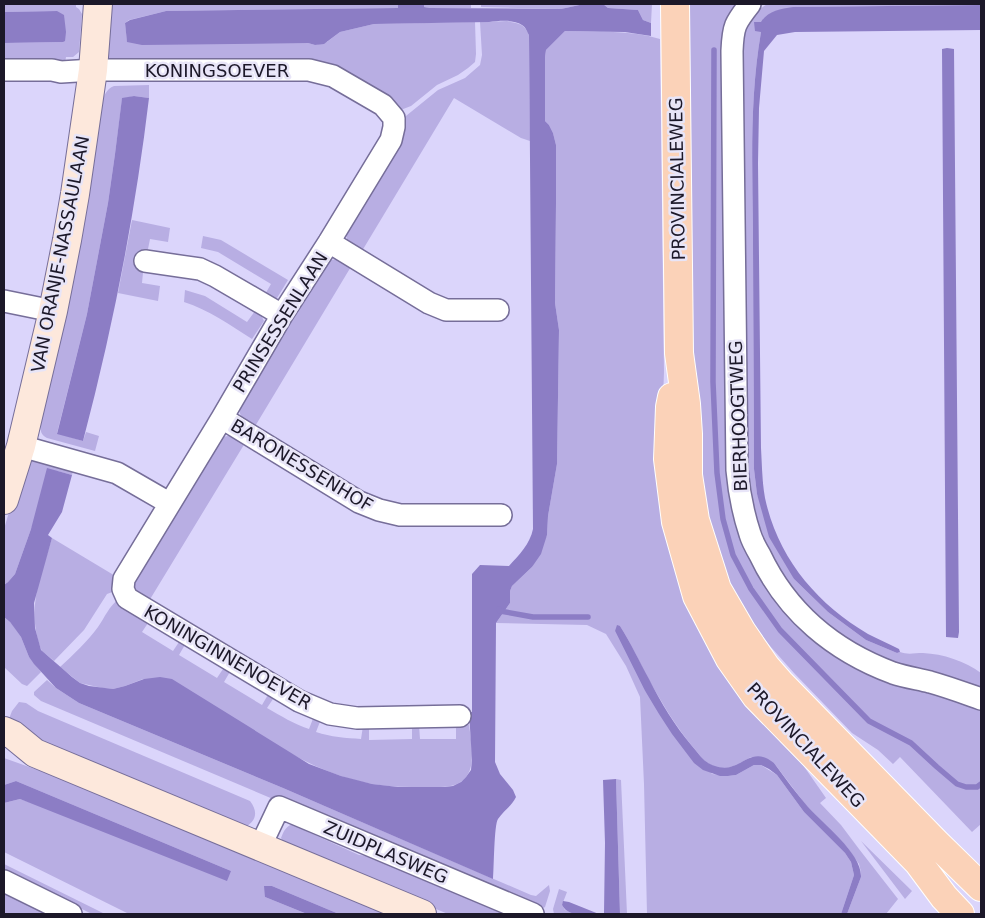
<svg xmlns="http://www.w3.org/2000/svg" width="985" height="918" viewBox="0 0 985 918" font-family="'DejaVu Sans',sans-serif">
<rect width="100%" height="100%" fill="#dbd5fb"/>
<!-- green -->
<path fill="#b8aee3" d="M4,4H76V7L79,9L82,14L79,52L73,57H66L65,63L4,64V43L63,42L57,11L4,12Z
M114,4H398V8L166,11L129,20L125,23L127,41L137,43H308L315,45L327,42L340,32L374,24L475,22L476,54L475,62L468,68L458,75L437,85L411,106L398,111L341,72L108,61L105,56L110,7Z
M424,4H471V8H428L424,7Z
M481,4H584L561,9L481,7Z
M601,4H652L651,23L643,20L638,10L608,8L603,4Z
M687,4H738L731,12L725,25L728,472L791,617L981,708V824L972,832L900,757L893,764L878,750L852,733L794,673L770,646L742,610L726,586L705,528L692,369Z
M768,4H981V5L793,7L761,32C750,96 752,161 753,225C753,306 754,388 754,469L757,494L794,579L828,612L866,640L897,653L900,652C908,655 914,653 923,653C943,654 965,661 981,673V688L900,665L863,650L824,623L785,582L762,539L755,519L747,482L742,41C745,25 753,11 768,4Z
M507,21C519,24 524,23 529,35L530,141L521,138L454,98L362,251L348,242L345,232L401,120L438,90L465,78L480,65L482,55L480,22H489Z
M565,31C597,32 630,30 660,39L664,372L662,426L796,755L826,798L820,803L841,825L859,849L898,899L886,914H847L861,877V872L859,864L847,847L809,809L774,763L751,757C740,763 729,771 716,767C705,764 700,755 693,747C676,727 662,703 649,680C639,662 631,643 620,626L615,631L644,689L712,774L729,776L736,775L754,765H761L777,775L804,812L845,853L851,862L854,875L841,914H647L644,784L640,697L626,666L606,634L587,625L496,623L510,603V591L512,586L532,567L547,535L548,516L557,464L559,330L555,303L556,203V145L553,133L549,125L545,121V57L546,50Z
M149,85V98L134,96L122,99L115,154L108,203L87,314L57,433L83,441L86,432L99,436L95,451L47,438C41,435 40,431 41,425L35,423L101,104C104,96 106,89 114,86Z
M132,220L170,228L168,242L150,239L148,249L145,252L142,283L160,286L158,301L118,293Z
M203,236L221,240L288,280L277,298H271L264,296L271,284L218,252L201,248Z
M337,259L352,265L254,428C246,422 239,418 239,407L326,262L331,260Z
M185,290L205,296L247,322L255,311L261,315L264,321L252,339C230,325 209,310 184,302Z
M228,436L234,437L245,443L149,601C136,593 133,592 135,576L222,437Z
M33,459L74,468L72,475L57,471L31,529L15,574L8,582L4,585V529L22,468L28,461Z
M52,538L117,577L115,591L107,594L84,630L54,661C50,657 45,654 42,651C40,648 39,643 38,640C28,603 42,573 52,538Z
M119,599L150,620L142,632L173,651L181,639L186,643L179,655L217,678L225,666L231,670L224,682L262,705L269,693L275,696L267,708C281,716 294,724 309,729L314,716L321,719L316,732C331,737 346,738 361,739L363,726H369V740L412,739V726L419,725L420,739H456V725H469C471,740 476,765 466,777C456,789 440,787 426,787C408,787 390,787 372,784C343,779 315,767 290,753L143,679L125,686L113,689L102,688L80,683L60,667C74,654 87,642 98,627C105,617 109,606 119,599Z
M4,617L10,622L16,629L21,637L29,657L41,672L27,686L22,684L4,667Z
M47,680L56,688L79,703L283,788L531,895L536,896L549,885L550,891L545,907L540,910L522,904L41,701L34,695V692Z
M19,702L26,703L38,711L250,801C259,813 256,822 242,829L84,762L7,724L12,711Z
M4,758L77,784L394,914H339L272,886H265V897L307,914H129L4,852V803L20,799L231,871L16,781L4,785Z
M616,779L621,780L627,914H620Z
M295,823H301L306,831L359,855L368,856L375,855L519,914H448L286,846L281,838C284,830 286,826 295,823Z
M861,841L912,891L905,899Z
M4,864L105,914H92L4,871Z
M559,889L567,892L562,905L565,910L575,914H554L553,909Z
M4,892L50,914H4Z"/>
<!-- water -->
<path fill="#8c7dc5" d="M398,4H424V7L429,8L561,9L584,4H603L608,8L638,10L643,20L651,23V36L625,32L565,31L546,50L545,57V121L549,125L553,133L556,145V203L555,303L559,330L557,464L548,516L547,535L541,554L532,567L512,586L510,591V603L496,623L495,762L500,774L513,790L516,797C511,807 504,810 498,819C494,825 494,868 493,879L283,788L79,703L56,688L34,664L29,657L21,637L16,630L10,622L4,617V585L8,582L15,574L31,529L47,468L72,475L62,512L48,535L52,538L34,603L35,628L41,650L72,677L80,683L89,686L113,689L125,686L144,679L160,677L172,679L309,764L341,776L372,784L398,787H445L453,786L461,782L466,777L471,770L472,760L469,712H472V574L480,565L509,566C519,555 530,544 533,529L529,35C527,32 526,27 522,25C513,19 499,21 489,22L374,24L340,32L324,44L315,45L308,43L142,45L127,42L125,23L130,20L166,11L398,8Z
M981,5V30L795,32L777,35L764,51L759,108L758,163L761,448C762,465 762,481 765,498C778,558 816,603 868,634C878,639 889,644 899,649L900,652L897,653L866,640L828,612L794,579L769,537L757,494L754,469C754,388 753,307 753,226C752,161 750,96 761,32L755,31L754,22H761C768,11 780,9 793,7Z
M57,11L64,15L66,32L65,41L63,42L4,43V12Z
M947,48L954,49L959,632L958,638L946,637L942,49Z
M134,96L149,98C135,215 113,327 83,441L57,434L87,314L108,203L115,154L122,98Z
M617,625L620,626C631,643 639,661 649,679C661,703 675,726 692,746C699,754 704,763 715,766C741,775 749,743 774,763C785,778 796,793 808,807C823,824 862,853 861,877L847,914H841L854,875L851,862L845,853L804,812L777,775L769,769L761,765H754L736,775L728,776H720L703,770L694,763L672,734L659,714L644,689L615,631Z
M616,779L620,914H602L604,913L605,843L603,780Z
M16,781L231,871L227,881L20,799L4,803V785Z
M264,886H272L339,914H307L265,897Z
M563,901L569,902L599,914C586,914 569,918 562,905Z"/>
<g fill="none" stroke-linecap="round" stroke-linejoin="round">
<!-- stream -->
<path stroke="#8c7dc5" stroke-width="5.5" d="M714,50L713,382L717,473L723,519L733,555L751,589L780,630L869,721L911,743L937,767L957,784L966,787H977L981,784
M499,609L500,611L533,617H588"/>
<!-- street casing -->
<g stroke="#766e99" stroke-width="24">
<path id="street" d="M750,4C735,23 733,26 732,51L737,470C739,492 743,513 750,534C752,541 756,548 760,555C787,612 834,651 893,673C905,677 918,679 930,682C948,687 964,693 981,699
M4,70H52L61,72L93,70H309L333,76L383,105L394,118V127L391,140L329,242L282,315L222,418L124,579L123,589L127,598L299,701L330,714L357,718L460,716
M329,242L429,303L446,310H498
M145,261L200,269L215,276L282,315
M4,301L53,311
M222,418L359,502L379,510L400,515H501
M21,446L117,473L169,503
M260,847L279,807L533,914
M4,881L71,914"/>
</g>
<!-- secondary casing -->
<g stroke="#766e99" stroke-width="30">
<path id="secondary" d="M4,500L21,446L53,311L67,240L75,194L93,70L98,4
M4,731L13,735L35,753L422,914"/>
</g>
<!-- primary casing -->
<g stroke="#fff" stroke-width="30">
<path id="primary" d="M675,4L679,353L686,404L688,434V475L695,520L717,589L742,632L766,667L780,683L936,843L981,887
M672,397L670,407L668,459L676,522L697,596L730,659L756,696L918,862L944,897L960,914"/>
</g>
<!-- street -->
<use href="#street" stroke="#fff" stroke-width="21"/>
<!-- secondary -->
<use href="#secondary" stroke="#fde8dc" stroke-width="28"/>
<!-- primary -->
<use href="#primary" stroke="#fbd2b8" stroke-width="28"/>
</g>
<g text-anchor="middle" dominant-baseline="central" stroke-width="5" stroke-linejoin="round" paint-order="stroke">
<!-- street labels -->
<g font-size="18" fill="#1c1829" stroke="#e8e5f8">
<text x="217" y="70">KONINGSOEVER</text>
<text transform="translate(677 179) rotate(-91)">PROVINCIALEWEG</text>
<text transform="translate(60 254) rotate(-79)">VAN ORANJE-NASSAULAAN</text>
<text transform="translate(280 322) rotate(-58)">PRINSESSENLAAN</text>
<text transform="translate(738 416) rotate(-92)">BIERHOOGTWEG</text>
<text transform="translate(302 465) rotate(31)">BARONESSENHOF</text>
<text transform="translate(228 657) rotate(30)">KONINGINNENOEVER</text>
<text transform="translate(806 745) rotate(47)">PROVINCIALEWEG</text>
<text transform="translate(386 852) rotate(23)">ZUIDPLASWEG</text>
</g>
</g>
<!-- border -->
<rect width="985" height="918" fill="none" stroke="#1c1829" stroke-width="10"/>
</svg>
